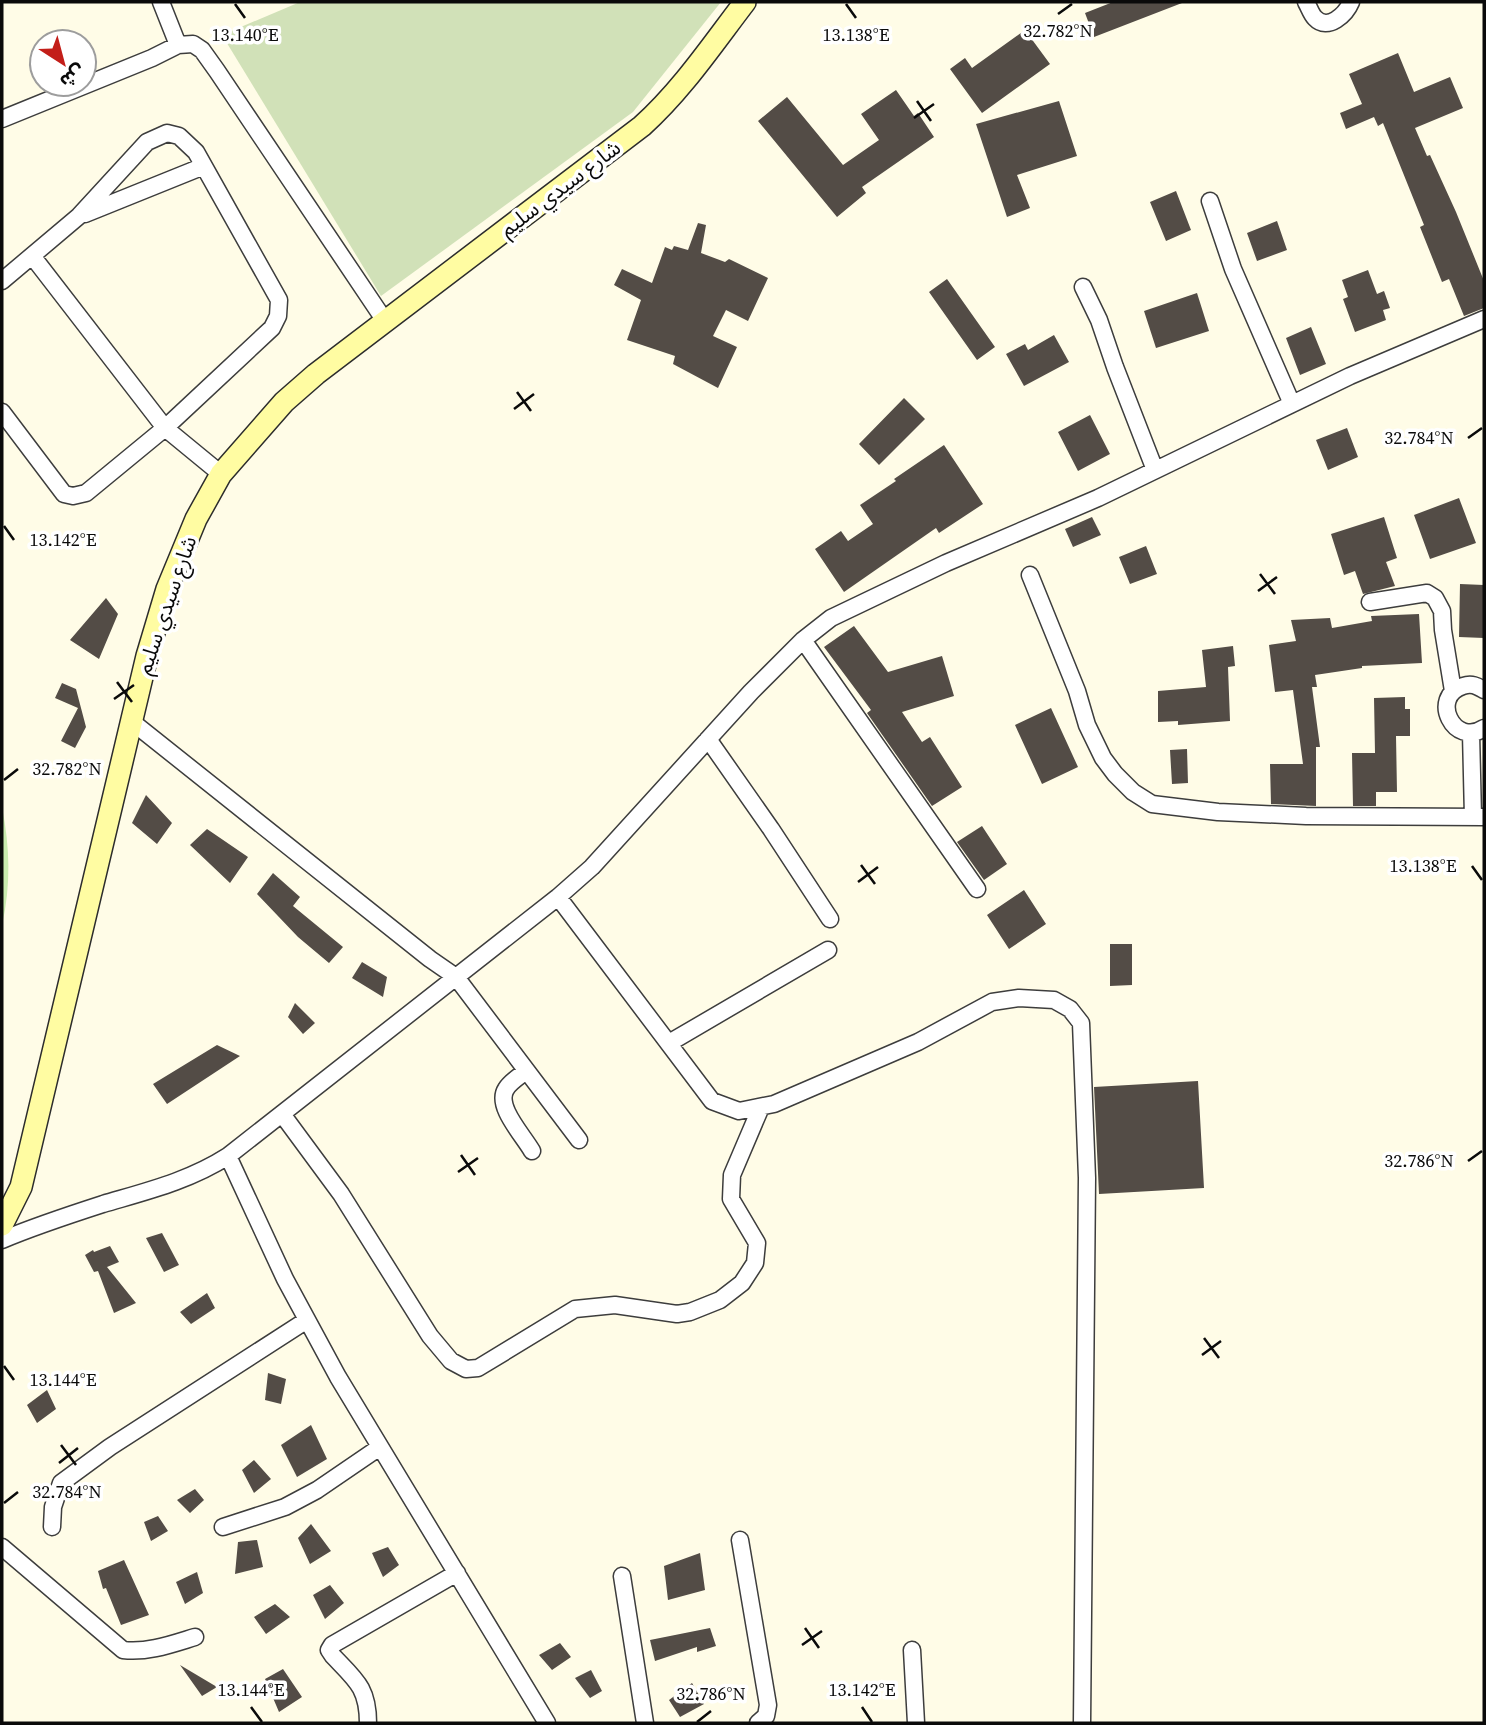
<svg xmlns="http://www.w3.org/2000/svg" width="1486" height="1725" viewBox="0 0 1486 1725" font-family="'Source Serif 4','Noto Sans Arabic',serif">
<rect width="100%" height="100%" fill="#fffce7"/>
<!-- green -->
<path fill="#caecaf" d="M2,807C10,848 11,885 2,925Z"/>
<!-- cemetery -->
<path fill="#d1e1b8" d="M300,2H721L633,112L381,296L222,35Z"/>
<!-- building -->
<path fill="#534c46" d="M1113,2H1182V3L1094,37L1085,13Z
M1025,30L1050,64L982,113L950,69L965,58L972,68Z
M1398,53L1414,92L1450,77L1463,108L1415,128L1427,156L1430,155L1456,212L1484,281V308L1464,316L1449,279L1442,282L1420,227L1424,225L1383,123L1378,126L1374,117L1346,129L1340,113L1362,104L1349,74Z
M896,90L914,116L918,113L934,137L862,187L866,193L837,217L758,121L787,97L843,165L879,140L861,114Z
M1059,101L1077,156L1017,175L1030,208L1007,217L976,124Z
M1176,191L1191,230L1166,241L1150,202Z
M1277,221L1287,250L1257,261L1247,233Z
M698,223L706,225L701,253L725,262L729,259L768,278L748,321L726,310L713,336L737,347L718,388L673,364L675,356L627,340L641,300L614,285L622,269L652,283L665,247L672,250L674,246L688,250Z
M1368,270L1377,294L1384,291L1390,308L1383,310L1386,320L1355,332L1343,299L1348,297L1342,280Z
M947,279L995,347L977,360L929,292Z
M1197,293L1209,331L1156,348L1144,311Z
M1311,327L1326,364L1300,375L1286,338Z
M1054,335L1069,362L1024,386L1006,354L1025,344L1028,350Z
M904,398L925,419L879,465L859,444Z
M1090,415L1110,454L1078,471L1058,432Z
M1347,428L1358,457L1328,470L1316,440Z
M944,445L983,504L939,533L936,528L844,592L815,549L841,531L848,541L873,524L860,505L896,481L894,479Z
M1459,498L1476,543L1430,559L1414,515Z
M1092,517L1101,535L1073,547L1065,529Z
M1384,517L1397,558L1386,562L1395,586L1363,594L1355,571L1344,575L1331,534Z
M1146,546L1157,574L1130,584L1119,557Z
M1460,584L1484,585V638L1459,637Z
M106,598L118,614L99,659L70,640Z
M1419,614L1422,663L1362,666V668L1315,675L1317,687H1312L1320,747H1316V806L1271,804L1270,764H1303L1293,690L1275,692L1269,645L1296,641L1291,620L1330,618L1332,628L1372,621L1371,616Z
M854,626L888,672L942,656L954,696L902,712L922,742L930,737L962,787L932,806L867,713L871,710L824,647Z
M1233,646L1235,666L1228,667L1230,721L1178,725V721L1158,722V691L1206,687L1202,650Z
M62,683L76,689L86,727L75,748L61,741L78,708L55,698Z
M1405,697V709H1410V736H1396L1397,792H1376V806H1353L1352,753H1375L1374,698Z
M1051,708L1078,767L1042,784L1015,725Z
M1187,749L1188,783L1172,784L1170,750Z
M146,795L172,823L157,844L132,823Z
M982,826L1007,864L984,880L957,842Z
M207,829L248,857L230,883L190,845Z
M273,873L300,897L293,906L343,947L329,963L298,937L257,894Z
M1024,890L1046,924L1009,949L987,915Z
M1110,944H1132V985L1110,986Z
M362,962L387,977L383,997L352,978Z
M295,1003L315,1023L303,1034L288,1017Z
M217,1045L240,1056L167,1104L153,1084Z
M1198,1081L1204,1188L1099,1194L1094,1087Z
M162,1233L179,1265L164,1272L146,1238Z
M110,1246L119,1262L107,1267L136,1303L114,1313L98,1271L94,1272L85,1255L93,1250L94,1252Z
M207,1293L215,1308L191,1324L180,1312Z
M268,1373L286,1379L281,1404L265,1400Z
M47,1390L56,1409L37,1423L27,1405Z
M311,1425L327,1459L297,1477L281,1445Z
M254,1460L271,1479L254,1493L242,1470Z
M195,1489L204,1500L190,1513L177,1500Z
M158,1516L168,1531L151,1541L144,1522Z
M311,1524L331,1551L310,1564L298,1538Z
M257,1540L263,1567L235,1574L238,1542Z
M388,1547L399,1565L383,1577L372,1553Z
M700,1553L705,1590L668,1600L664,1566Z
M124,1560L149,1615L121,1625L106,1588L103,1589L98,1571Z
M197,1572L203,1593L185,1604L176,1582Z
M330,1585L344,1603L325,1619L313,1595Z
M275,1604L290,1617L266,1634L254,1617Z
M710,1628L716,1646L697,1652V1647L655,1661L650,1640Z
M560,1643L571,1657L552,1670L539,1655Z
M180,1665L217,1687L202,1696Z
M283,1669L302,1697L279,1712L265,1679Z
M591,1670L602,1691L590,1698L575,1678Z
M692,1683L704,1704L680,1717L669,1700Z"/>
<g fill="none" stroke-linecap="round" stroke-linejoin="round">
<!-- street casing -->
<g stroke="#3d3d3d" stroke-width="19">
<path id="street" d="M161,2L178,45
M1306,2C1309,7 1311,14 1315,18C1328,32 1346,14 1351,2
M2,119L152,58L178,45L193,44L202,50L217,71L385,321
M1210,201L1233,269L1292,404
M85,214L204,166
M33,257L165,428L221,474
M2,281L79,216L147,142L167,133L179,136L196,152L279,300L278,316L272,328L165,428L86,493L73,496L64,494L2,412
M1083,287L1099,320L1115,367L1155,470
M1030,575L1077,691L1087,725L1103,758L1115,774L1133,792L1152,804L1218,812L1306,816L1484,817
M1370,602L1427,593L1435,598L1442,611L1443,630L1453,691
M803,640L977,889
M1484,690C1477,686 1472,683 1463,686C1429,697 1454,748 1484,728
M131,721L430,959L456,977L579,1140
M1471,733L1473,817
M708,739L771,829L830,919
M558,897L712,1101L739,1111L774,1104L918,1042L992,1002L1019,998L1054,1000L1070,1009L1081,1023L1087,1178L1082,1723
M669,1043L828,950
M526,1071C520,1076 510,1082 506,1089C495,1106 523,1135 532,1151
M282,1114L341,1194L430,1336L451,1361L466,1369L478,1368L575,1309L615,1305L677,1314L690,1312L720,1300L742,1283L755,1263L757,1243L731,1199L732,1175L761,1107
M228,1156L285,1279L338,1377L547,1723
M2,1240C35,1226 69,1215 103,1204C147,1191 189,1181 228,1156L558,897L592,867L751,692L803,640L831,618L946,563L1098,498L1350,376L1484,319
M52,1527L53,1507L61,1483L110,1447L307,1320
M223,1527L285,1507L317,1490L380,1447
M740,1540L768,1705L766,1716L758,1723
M2,1547L123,1650C148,1653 172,1644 195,1637
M622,1576L645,1723
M912,1650L916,1723
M368,1723C368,1688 356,1680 333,1656L329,1650L332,1645L457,1573"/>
</g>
<!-- secondary casing -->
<g stroke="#2c2c2c" stroke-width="24">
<path id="secondary" d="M2,1225L21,1187L147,656L167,589L196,519L221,474L284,402L316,374L642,126C682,90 712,45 745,2"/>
</g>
<!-- street -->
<use href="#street" stroke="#fff" stroke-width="16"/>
<!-- secondary -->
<use href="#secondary" stroke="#fffca2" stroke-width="21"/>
</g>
<!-- ticks -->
<path fill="none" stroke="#0a0a0a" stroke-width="2.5" d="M235,4L245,18M846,4L856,18M1058,14L1072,4M917,101L931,121M914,118L934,104M517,392L531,411M514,409L534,394M1468,438L1482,428M4,526L14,540M1260,574L1275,594M1258,591L1277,577M117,682L132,702M114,699L134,685M4,780L18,769M861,865L875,884M1472,866L1482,880M858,882L878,867M461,1155L475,1175M1468,1161L1482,1151M458,1172L478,1158M1204,1338L1219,1358M1202,1355L1221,1341M4,1366L14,1380M61,1445L76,1465M59,1463L78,1448M4,1503L18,1492M805,1628L819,1648M802,1645L822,1631M251,1707L262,1722M862,1707L872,1722M697,1722L711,1711"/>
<g text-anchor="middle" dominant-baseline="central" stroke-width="7" stroke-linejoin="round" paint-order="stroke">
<!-- street labels -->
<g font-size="21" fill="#0a0a0a" stroke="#fff">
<text transform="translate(560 188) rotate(-37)">شارع سيدي سليم</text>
<text transform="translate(166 605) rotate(-71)">شارع سيدي سليم</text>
</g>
</g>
<g font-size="18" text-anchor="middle" fill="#0a0a0a" stroke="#fff" stroke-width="7" stroke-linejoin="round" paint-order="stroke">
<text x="1058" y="37">32.782°N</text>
<text x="245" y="41">13.140°E</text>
<text x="856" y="41">13.138°E</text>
<text x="1419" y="444">32.784°N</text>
<text x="63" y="546">13.142°E</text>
<text x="67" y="775">32.782°N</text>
<text x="1423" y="872">13.138°E</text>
<text x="1419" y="1167">32.786°N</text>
<text x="63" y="1386">13.144°E</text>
<text x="67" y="1498">32.784°N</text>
<text x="251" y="1696">13.144°E</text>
<text x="862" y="1696">13.142°E</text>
<text x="711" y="1700">32.786°N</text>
</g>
<!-- border -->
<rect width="1486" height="1725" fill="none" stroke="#0a0a0a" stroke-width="7"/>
<!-- north arrow -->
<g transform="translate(63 63) rotate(144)"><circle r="33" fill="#ffffff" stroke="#9d9d9d" stroke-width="2"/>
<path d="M0-5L12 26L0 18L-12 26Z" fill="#c31e19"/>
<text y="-10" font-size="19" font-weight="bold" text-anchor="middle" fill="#0a0a0a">ش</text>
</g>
</svg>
